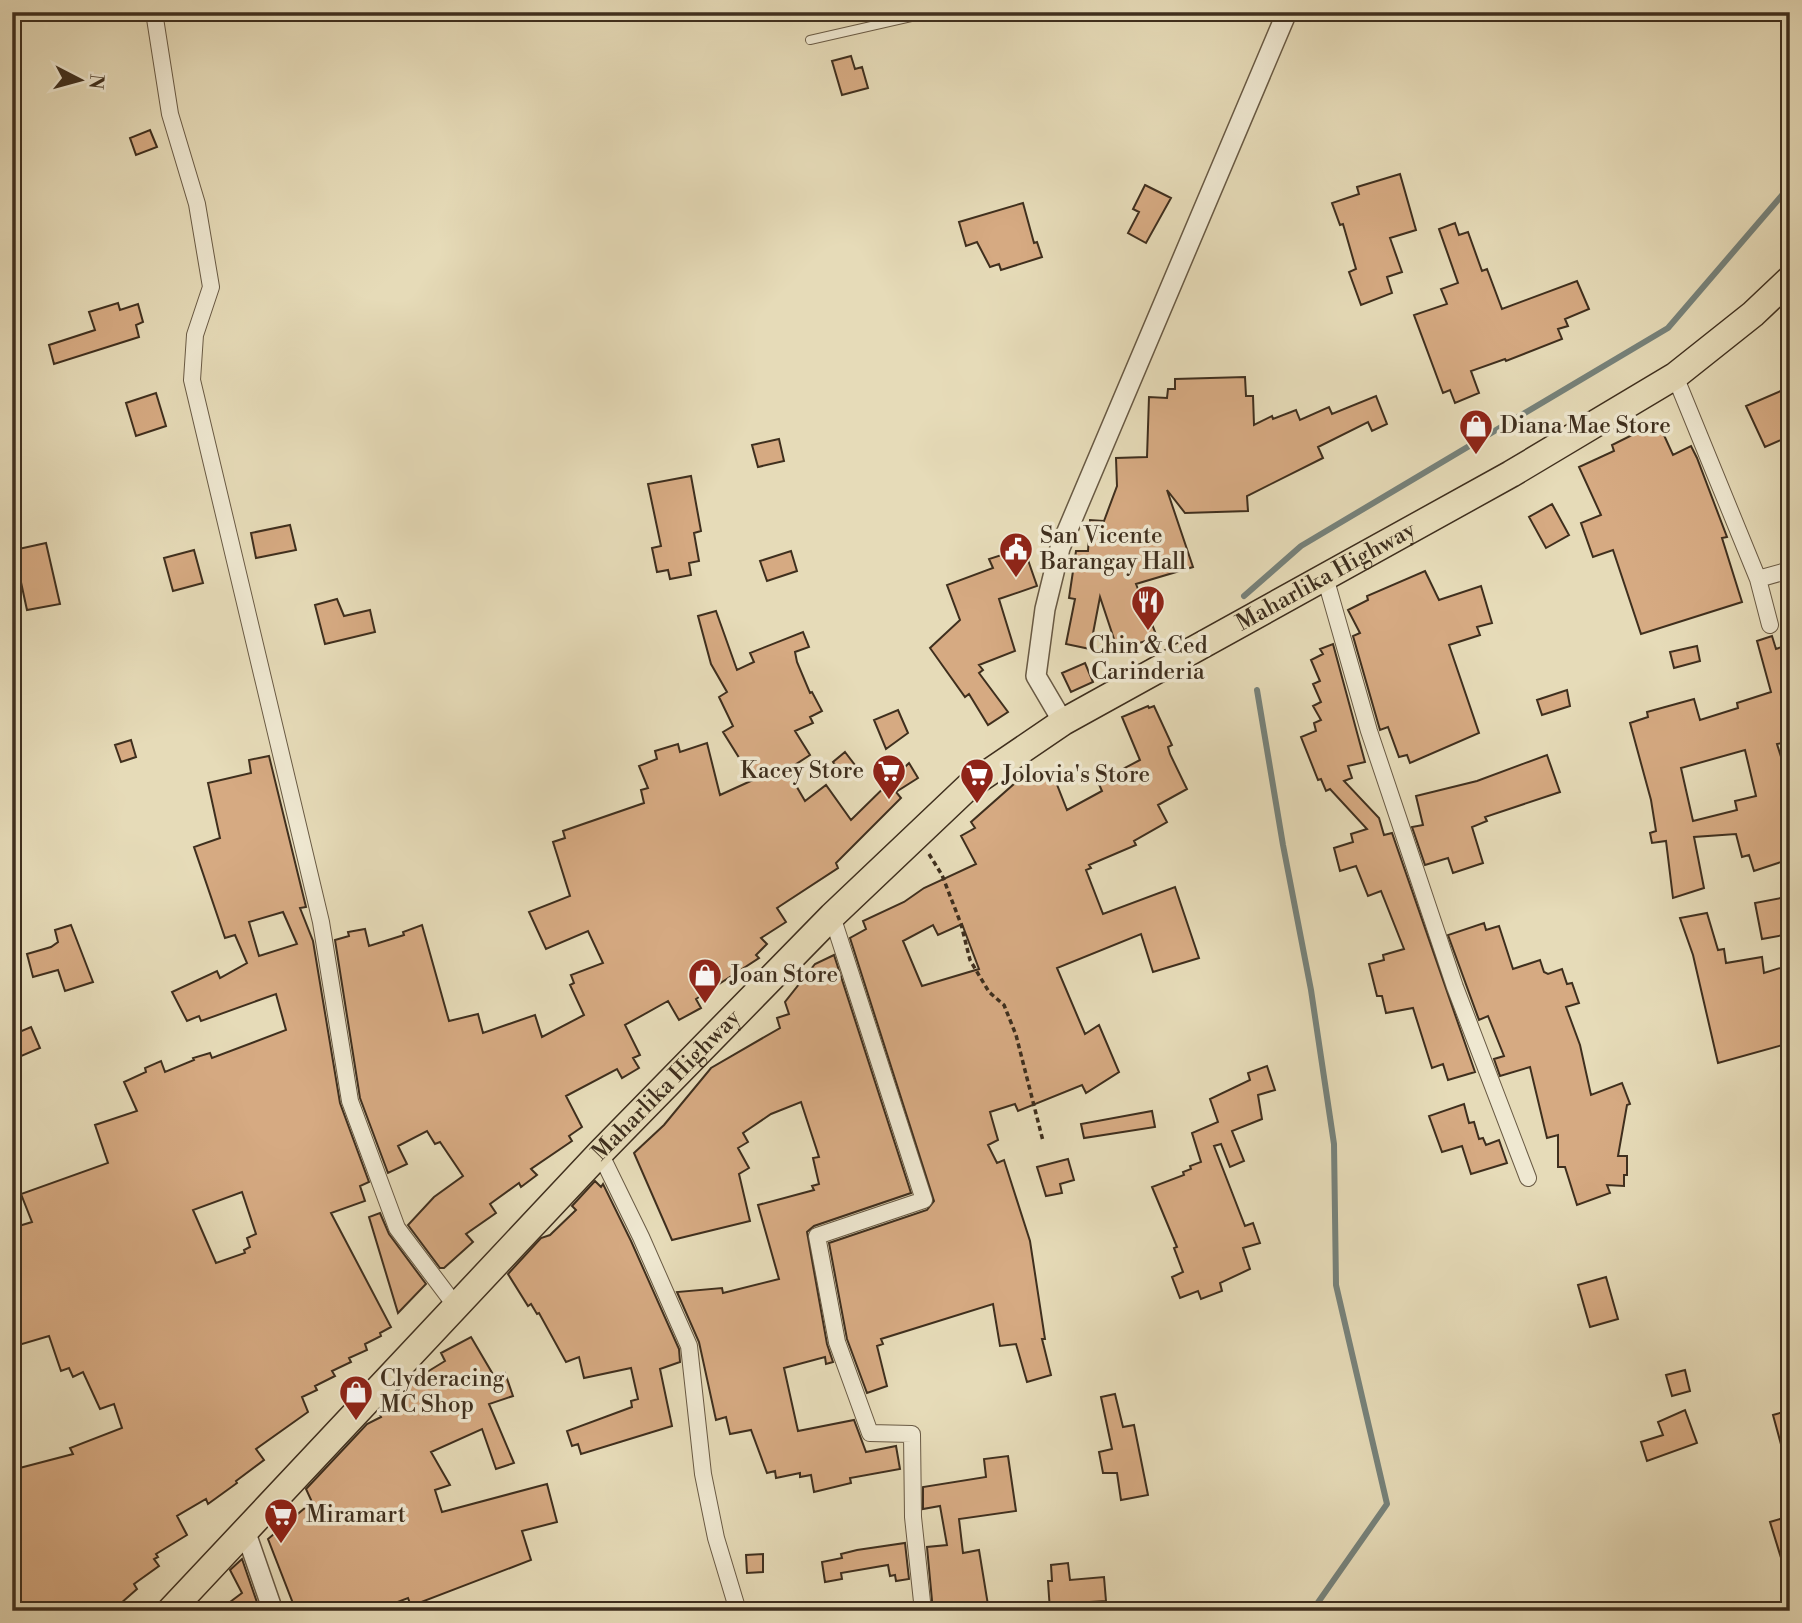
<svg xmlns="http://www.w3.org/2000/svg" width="1802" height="1623" viewBox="0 0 1802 1623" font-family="'Libre Bodoni',serif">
<rect width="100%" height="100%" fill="#e6dbb8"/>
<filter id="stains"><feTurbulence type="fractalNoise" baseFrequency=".00286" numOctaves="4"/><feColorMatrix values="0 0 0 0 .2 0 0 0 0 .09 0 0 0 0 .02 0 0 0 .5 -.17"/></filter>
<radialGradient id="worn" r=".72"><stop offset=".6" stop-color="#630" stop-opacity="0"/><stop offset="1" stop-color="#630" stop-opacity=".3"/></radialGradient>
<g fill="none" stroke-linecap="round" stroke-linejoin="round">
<!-- stream -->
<path stroke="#76827b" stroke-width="6" d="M1244,596L1301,546L1668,328L1790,186
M1257,690L1283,845L1311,990L1334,1144L1336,1285L1387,1504L1312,1611"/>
</g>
<!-- building -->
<path fill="#d6aa82" stroke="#3f2f1e" stroke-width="2" fill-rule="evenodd" d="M851,56L855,69L862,67L868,88L842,95L832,61Z
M150,130L157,147L136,155L130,138Z
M1400,174L1416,230L1390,238L1402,272L1387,277L1392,293L1361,305L1349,272L1356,269L1343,224L1340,225L1332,203L1359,194L1357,187Z
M1145,185L1171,198L1146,243L1128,233L1139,212L1133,209Z
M1023,203L1034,243L1037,242L1042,257L1001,270L999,264L990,267L977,242L966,246L959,222Z
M1455,223L1459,235L1468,232L1482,271L1487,269L1502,309L1577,281L1589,309L1565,319L1568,326L1558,329L1562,339L1506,361L1505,359L1471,371L1479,393L1455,403L1450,390L1443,393L1414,315L1447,304L1441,289L1458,283L1439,229Z
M118,303L120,310L138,304L143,322L136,325L139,337L54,364L49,345L95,330L89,312Z
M1245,377L1246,396H1253L1254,425L1272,416L1273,419L1296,410L1300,420L1329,407L1332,414L1376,396L1387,424L1372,431L1368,422L1318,447L1323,458L1247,496L1248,511L1185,513L1167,490L1193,567L1136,584L1157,637L1125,648L1121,640L1115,642L1100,597L1090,649L1066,644L1075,599L1069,598L1076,551H1088L1090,520L1104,521L1117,486L1116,458L1147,457L1149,397L1167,398L1168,389H1175V379Z
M1790,387V436L1765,447L1746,406Z
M156,393L166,426L136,436L126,403Z
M1658,422L1673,455L1691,446L1697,458L1727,537L1722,538L1742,602L1641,634L1613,550L1593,557L1581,523L1601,515L1579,467L1614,451L1612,445Z
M779,439L784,461L758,467L752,445Z
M691,476L701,531L694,533L699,561L689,563L691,575L670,579L668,570L657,572L652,548L661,546L648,484Z
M1552,504L1569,535L1546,548L1529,517Z
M290,525L296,550L256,558L251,533Z
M46,543L60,604L27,610L14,550Z
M194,550L203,583L173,591L164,558Z
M1017,550L1022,562L1028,560L1037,586L999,599L1015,651L979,665L983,670L979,673L1008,712L988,725L969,694L965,697L930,648L960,620L947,585L993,568L989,559Z
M791,551L797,571L767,581L760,561Z
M1425,571L1439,600L1481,586L1492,623L1477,627L1480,635L1449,645L1479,733L1410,763L1407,755L1399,757L1388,727L1380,730L1353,636L1360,633L1348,610L1368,600L1367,596Z
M337,599L344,616L370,610L375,632L325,644L315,605Z
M716,611L737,670L754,662L750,653L803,632L809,647L795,652L797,662L810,693L812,692L822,711L810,717L813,723L795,731L810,755L787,770L805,801L826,785L851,820L909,763L918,778L896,792L901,798L836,863L838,868L777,908L786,922L761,938L767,944L756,955L759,958L696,999L701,1008L679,1020L668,1001L625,1025L640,1055L633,1058L639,1068L622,1078L617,1069L566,1096L582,1127L569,1136L572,1141L531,1169L537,1175L521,1187L519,1183L490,1204L496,1213L466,1234L473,1242L444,1268H440L408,1225L434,1197L463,1176L440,1142L435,1144L427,1131L398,1146L407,1164L388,1173L360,1098L335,940L349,936L348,932L365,929L369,946L404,935L403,932L422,925L449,1021L478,1014L483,1033L535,1015L542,1037L584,1015L570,985L574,983L571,975L603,963L588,931L546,949L529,912L570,896L553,842L565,838L563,831L644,803L641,790L648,788L639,766L657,759L655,751L678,744L680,752L707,743L720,795L753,780L723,732L733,726L719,697L727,692L711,664L698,616Z
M1772,636L1776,649L1790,644V742L1777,744L1790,786V859L1754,871L1749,855L1742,857L1736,834L1694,837L1704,888L1673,898L1666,841L1652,843L1650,833L1656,831L1651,800L1630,723L1648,717L1647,712L1694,699L1700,720L1738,708L1737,703L1771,692L1757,641ZM1745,750L1756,796L1735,801L1737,810L1693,821L1681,768Z
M1333,644L1365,762L1348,766L1352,778L1344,781L1379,818L1384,835L1392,833L1475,1072L1448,1080L1443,1064L1432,1068L1413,1008L1386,1013L1382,996H1377L1369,964L1384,960L1383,955L1404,949L1381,891L1368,896L1356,866L1340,871L1334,848L1353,842L1351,834L1367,829L1330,789L1326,791L1321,779L1318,780L1301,737L1316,731L1314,723L1321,720L1313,706L1321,702L1313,684L1320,681L1311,660L1323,654L1320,649Z
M1697,646L1700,661L1674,668L1670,652Z
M1085,663L1093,682L1071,692L1062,673Z
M1567,690L1570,706L1542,715L1537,700Z
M1148,706L1149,708L1154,706L1172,745L1168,747L1170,754L1187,789L1158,805L1167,822L1134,841L1136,845L1089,865L1091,868L1086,870L1103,914L1175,887L1199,958L1153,972L1141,934L1057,968L1085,1034L1099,1025L1119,1072L1086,1093L1082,1085L1018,1111L1015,1104L990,1112L998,1140L988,1145L997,1163L1004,1160L1030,1241L1045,1339H1042L1051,1375L1027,1382L1016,1344L1000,1346L993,1304L881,1339L883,1344L877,1346L887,1386L867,1393L847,1339L829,1243L927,1210L934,1201L850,938L866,929L863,921L904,902L924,888L976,864L961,836L975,828L971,822L1014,784L1052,772L1067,810L1102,791L1098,782L1140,760L1122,717ZM962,924L979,969L922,986L903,941L933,925L938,935Z
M898,710L908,733L886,749L874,720Z
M131,740L136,757L121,762L115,745Z
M845,752L858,769L845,778L833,762Z
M1547,755L1560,792L1485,817L1487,821L1472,827L1483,863L1453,873L1448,858L1425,865L1412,827L1423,825L1416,796L1477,781Z
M269,756L306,907L300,908L313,941L340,1103L369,1182L360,1186L365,1201L331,1213L391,1327L380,1333L381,1336L365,1344L367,1350L349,1358L351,1362L332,1371L335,1376L315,1386L317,1390L302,1397L308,1412L256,1449L264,1460L236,1481L237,1483L208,1504L206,1499L177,1516L187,1535L156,1554L158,1557L154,1559L159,1566L134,1584L137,1589L120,1604L108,1611H12V1491L18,1490L12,1470L73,1454L70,1448L122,1428L114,1404L100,1409L83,1372L73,1377L69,1368L61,1371L49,1336L12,1347V1228L32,1222L21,1194L108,1163L95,1125L137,1111L124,1082L146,1072L145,1068L161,1061L165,1072L194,1060L193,1058L210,1053L212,1058L286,1030L276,994L201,1021L199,1016L187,1021L172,992L217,971L220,978L247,963L235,935L225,938L194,847L220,838L208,783L251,773L249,760ZM283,912L297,944L259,956L249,922ZM242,1192L256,1234L247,1238L250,1247L244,1250L245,1253L216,1263L193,1210Z
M1781,898L1789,934L1762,939L1755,903Z
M1707,913L1718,950L1724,949L1726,963L1762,957L1764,973L1790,965V1043L1718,1063L1693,955L1680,918Z
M1484,923L1486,930L1499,926L1513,969L1540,960L1544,972L1548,974L1562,969L1567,984L1572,983L1579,1003L1566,1007L1580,1045L1591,1095L1622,1083L1630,1104L1627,1105L1618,1156H1627V1175H1624V1186L1607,1185L1610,1193L1577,1205L1565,1167H1558V1135L1547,1138L1530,1067L1500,1076L1494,1059L1504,1056L1488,1016L1479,1020L1448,935Z
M71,925L93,982L65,991L58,970L33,977L27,954L51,947L58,942L55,930Z
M834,955L911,1193L814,1226L807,1232L827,1344L833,1362L826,1364L825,1357L784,1368L798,1431L854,1420L866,1452L896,1446L900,1469L850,1478L851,1483L814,1492L811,1475L800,1477V1473L776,1478L775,1471L767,1473L751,1430L730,1434L726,1417L716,1420L699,1342L677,1292L722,1288L723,1293L779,1279L758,1205L814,1190L812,1186L819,1184L813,1158L819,1157L801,1102L771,1114L743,1133L748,1142L738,1148L749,1168L739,1174L750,1221L672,1240L634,1153L664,1125L711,1068L780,1028L777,1018L789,1014L785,1002L815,964Z
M31,1027L40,1048L19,1057L12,1035Z
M1267,1066L1275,1090L1258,1095L1262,1119L1232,1131L1244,1161L1230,1167L1221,1144L1214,1146L1245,1226L1253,1223L1260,1243L1243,1248L1250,1269L1220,1283L1222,1291L1201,1299L1198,1291L1180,1298L1172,1277L1183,1272L1174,1248L1177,1247L1152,1187L1184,1175L1183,1172L1191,1169L1190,1166L1201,1162L1192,1133L1218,1122L1210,1099L1250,1080L1248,1073Z
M1464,1104L1469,1123L1474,1122L1479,1139L1483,1138L1486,1145L1499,1140L1507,1163L1471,1174L1462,1146L1442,1152L1429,1116Z
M1152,1111L1155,1127L1084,1138L1081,1124Z
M1068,1159L1074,1180L1060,1184L1062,1193L1046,1196L1037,1167Z
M595,1181L601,1187L603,1184L631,1241L679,1349L680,1362L660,1369L672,1426L581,1454L578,1444L572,1446L567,1431L632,1407L631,1401L638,1399L631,1368L584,1378L579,1357L566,1362L539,1313L537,1314L531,1304L528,1306L508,1274L541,1238L550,1235L576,1210L572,1206Z
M380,1213L389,1234L426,1284L398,1313L369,1217Z
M1606,1277L1618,1319L1590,1327L1578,1285Z
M471,1337L494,1376L505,1373L513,1396L489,1404L514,1463L496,1469L482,1429L431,1452L450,1485L435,1490L442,1512L547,1484L557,1522L522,1531L531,1560L411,1606L408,1598L374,1611H296L268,1539L312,1502L306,1489L367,1424L381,1417L378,1412L401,1388L445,1361L441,1353Z
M1685,1370L1690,1391L1672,1396L1666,1375Z
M1115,1394L1123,1427L1134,1425L1148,1495L1121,1500L1117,1473H1103L1099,1452L1112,1449L1101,1397Z
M1685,1410L1697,1443L1647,1461L1641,1442L1663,1435L1658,1422Z
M1790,1410V1459H1785L1773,1415Z
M1008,1456L1016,1511L959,1519L963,1553L979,1550L989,1611H933L927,1547L947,1545L940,1506L923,1509V1487L986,1477L984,1459Z
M1790,1516V1574H1786L1770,1522Z
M905,1543L909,1579L896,1581L895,1575L890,1576L888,1565L841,1573L842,1579L825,1582L822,1562L842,1558L841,1554L857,1550Z
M763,1554V1572L747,1573L746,1555Z
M242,1559L260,1611H218L242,1593L230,1570Z
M1068,1563L1070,1580L1104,1577L1106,1601L1074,1603L1075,1611H1050L1048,1581H1052L1051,1565Z"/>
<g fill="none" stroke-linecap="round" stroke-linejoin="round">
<!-- service casing -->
<g stroke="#695a44" stroke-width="10">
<path id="service" d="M810,40L933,12"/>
</g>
<!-- minor casing -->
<g stroke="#695a44" stroke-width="18">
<path id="minor" d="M154,12L170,114L197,204L211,287L195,335L192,380L321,922L350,1101L397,1228L455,1305
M1675,376L1758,579L1790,570
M1325,577L1369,731L1455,987L1528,1178
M1758,579L1770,625
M832,916L924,1200L817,1236L837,1342L870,1433L912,1434L913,1517L923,1611
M600,1153L641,1237L689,1346L703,1474L716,1538L738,1611"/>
</g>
<!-- tertiary casing -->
<g stroke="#695a44" stroke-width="22">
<path id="tertiary" d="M1063,722L1036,676L1045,609L1060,548L1287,12
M246,1533L273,1611"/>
</g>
<!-- trunk casing -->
<g stroke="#3f2f1e" stroke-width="29">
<g id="trunk">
<path id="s1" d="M170,1611L600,1153L832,916L969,786L1063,722L1511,474L1675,376L1753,314L1790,279"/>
</g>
</g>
<!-- path -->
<path stroke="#3f2f1e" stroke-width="3.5" stroke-dasharray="5 3.5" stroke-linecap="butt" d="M929,854L942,875L961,924L970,960L989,992L1004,1005L1016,1035L1043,1141"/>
<!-- service -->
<use href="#service" stroke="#efe8d1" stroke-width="8"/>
<!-- minor -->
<use href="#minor" stroke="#efe8d1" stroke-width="16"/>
<!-- tertiary -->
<use href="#tertiary" stroke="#efe8d1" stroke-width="19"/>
<!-- trunk -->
<use href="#trunk" stroke="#e6dbb8" stroke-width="26"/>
</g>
<!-- icons -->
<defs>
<g id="shop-pin" transform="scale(1.75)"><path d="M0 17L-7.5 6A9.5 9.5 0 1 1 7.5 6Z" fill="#8f2418" stroke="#efe8d1"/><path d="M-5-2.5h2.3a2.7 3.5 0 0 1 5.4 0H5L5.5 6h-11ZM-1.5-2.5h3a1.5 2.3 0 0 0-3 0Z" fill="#fff"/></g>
<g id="civic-pin" transform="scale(1.75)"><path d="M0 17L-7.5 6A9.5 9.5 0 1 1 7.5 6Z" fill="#8f2418" stroke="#efe8d1"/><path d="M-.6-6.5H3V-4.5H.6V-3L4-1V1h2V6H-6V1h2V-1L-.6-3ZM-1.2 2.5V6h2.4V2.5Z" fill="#fff"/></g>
<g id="restaurant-pin" transform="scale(1.75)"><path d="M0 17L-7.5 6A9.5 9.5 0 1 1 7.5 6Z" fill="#8f2418" stroke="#efe8d1"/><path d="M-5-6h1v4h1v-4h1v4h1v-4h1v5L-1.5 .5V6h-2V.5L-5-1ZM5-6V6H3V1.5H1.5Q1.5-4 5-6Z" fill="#fff"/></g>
<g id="supermarket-pin" transform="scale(1.75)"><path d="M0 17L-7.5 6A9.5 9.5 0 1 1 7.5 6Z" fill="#8f2418" stroke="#efe8d1"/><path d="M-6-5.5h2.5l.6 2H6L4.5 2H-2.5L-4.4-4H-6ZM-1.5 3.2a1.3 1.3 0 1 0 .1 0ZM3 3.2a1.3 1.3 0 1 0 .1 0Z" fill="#fff"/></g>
</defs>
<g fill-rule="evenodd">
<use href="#shop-pin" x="1476" y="426"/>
<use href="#civic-pin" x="1016" y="549"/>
<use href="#restaurant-pin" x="1148" y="602"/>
<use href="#supermarket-pin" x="889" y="771"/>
<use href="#supermarket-pin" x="977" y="775"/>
<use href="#shop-pin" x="705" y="975"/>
<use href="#shop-pin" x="356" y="1392"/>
<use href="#supermarket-pin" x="281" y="1515"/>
</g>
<g text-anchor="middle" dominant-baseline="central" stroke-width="7" stroke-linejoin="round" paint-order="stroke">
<!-- poi labels -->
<g font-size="23" fill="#3f2f1e" stroke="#efe8d1" text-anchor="start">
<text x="1500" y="426">Diana Mae Store</text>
<text x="1040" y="536">San Vicente<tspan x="1040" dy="26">Barangay Hall</tspan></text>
<text x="1148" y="646" text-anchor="middle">Chin &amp; Ced<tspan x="1148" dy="26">Carinderia</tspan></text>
<text x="864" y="771" text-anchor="end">Kacey Store</text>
<text x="1002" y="775">Jolovia's Store</text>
<text x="730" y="975">Joan Store</text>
<text x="380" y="1379">Clyderacing<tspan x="380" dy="26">MC Shop</tspan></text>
<text x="306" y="1515">Miramart</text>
</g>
<!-- street labels -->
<g font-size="23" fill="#3f2f1e" stroke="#efe8d1">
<text stroke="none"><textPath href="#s1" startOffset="1563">Maharlika Highway</textPath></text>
<text stroke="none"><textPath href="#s1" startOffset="723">Maharlika Highway</textPath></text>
</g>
</g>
<!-- margin -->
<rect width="1802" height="1623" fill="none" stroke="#e6dbb8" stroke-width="42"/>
<rect x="14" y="14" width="1774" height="1595" fill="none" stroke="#3f2f1e" stroke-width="3.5"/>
<rect x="21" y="21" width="1760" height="1581" fill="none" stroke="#3f2f1e" stroke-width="2"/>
<!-- north arrow -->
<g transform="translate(80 80) rotate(96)" stroke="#efe8d1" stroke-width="5" paint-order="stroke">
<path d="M0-5L12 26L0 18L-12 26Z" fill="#3f2f1e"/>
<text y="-10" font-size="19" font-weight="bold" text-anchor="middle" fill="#3f2f1e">N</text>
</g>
<rect width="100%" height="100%" filter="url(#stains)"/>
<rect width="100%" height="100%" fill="url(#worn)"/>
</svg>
